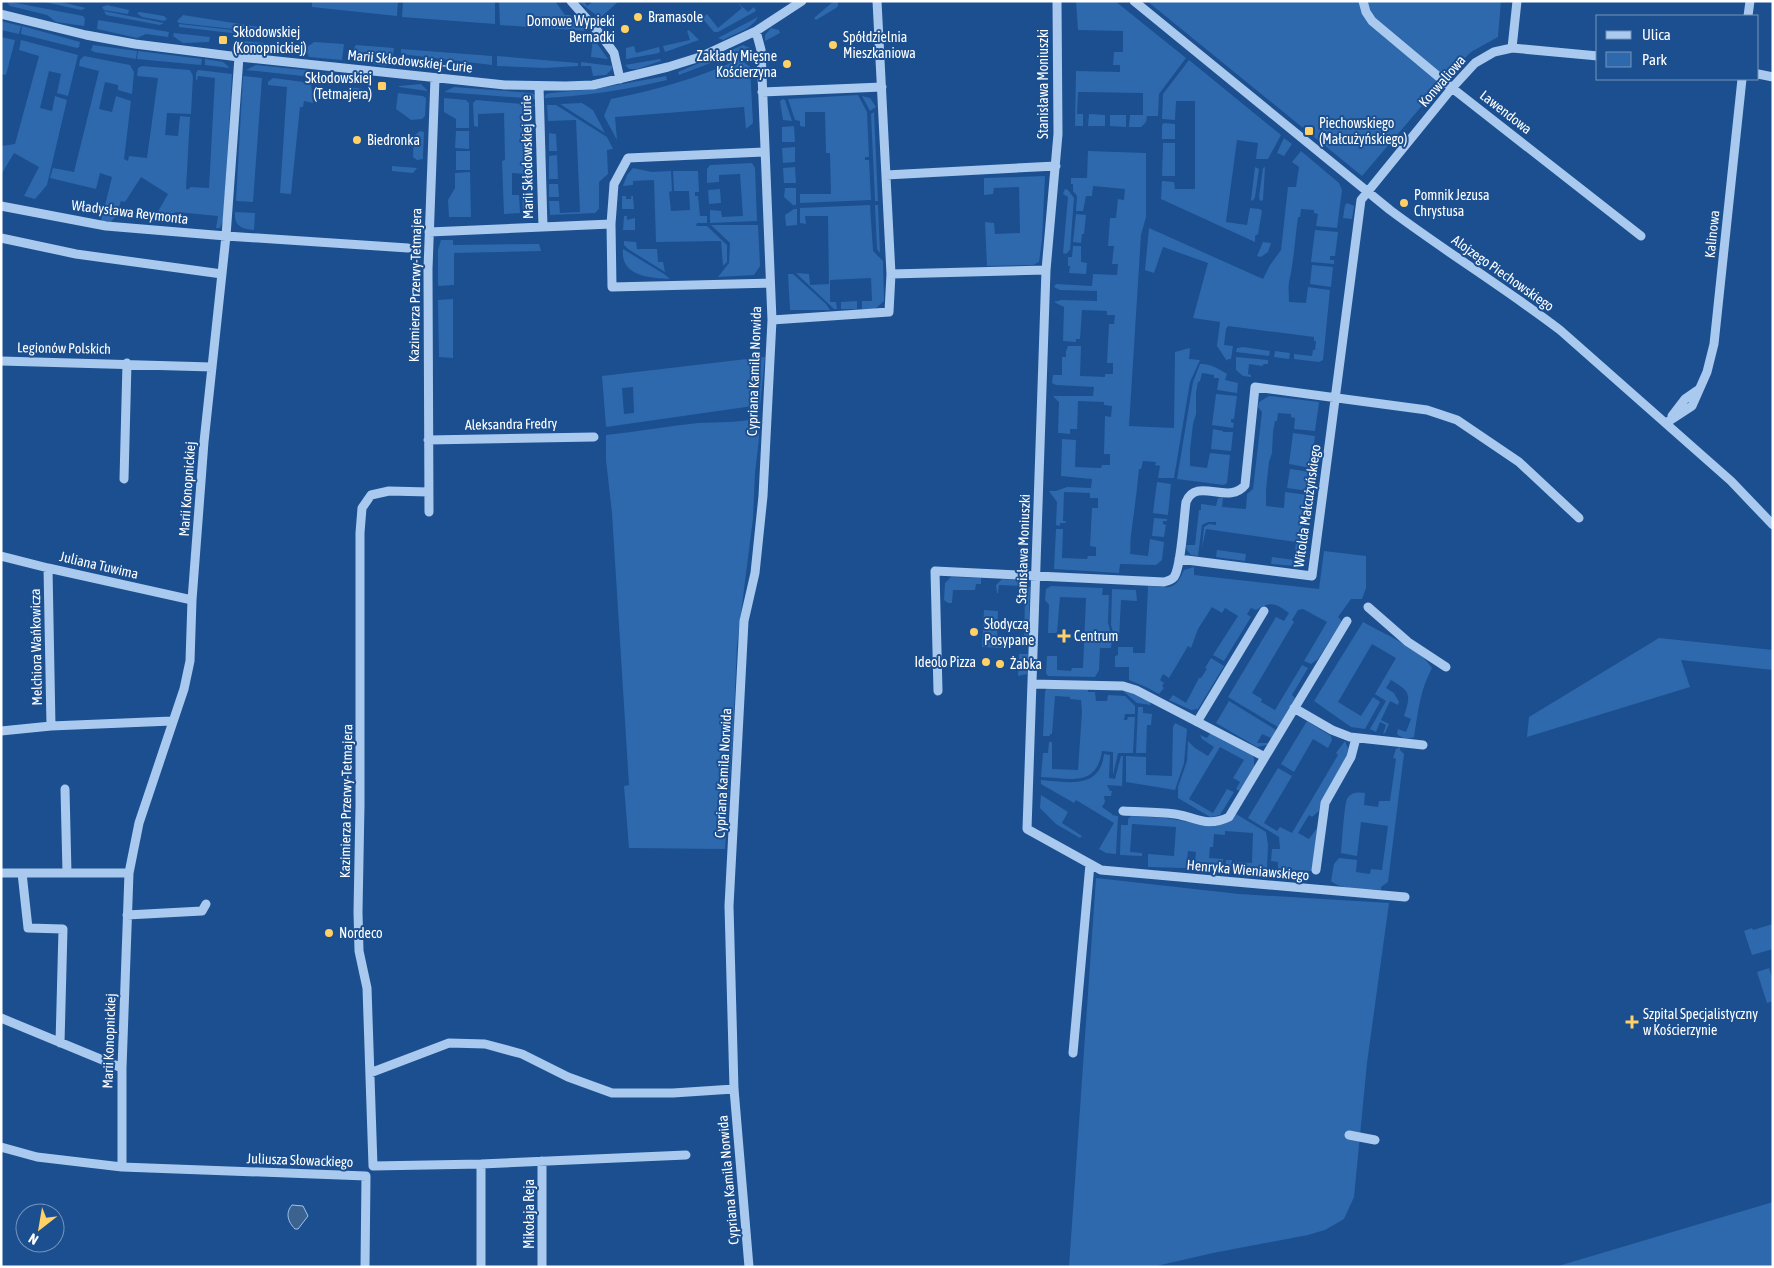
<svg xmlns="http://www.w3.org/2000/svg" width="1774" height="1268" viewBox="0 0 1774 1268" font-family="'Asap Condensed',sans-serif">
<rect width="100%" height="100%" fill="#1b4f8f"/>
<!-- green -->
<path fill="#2e69ad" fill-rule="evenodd" d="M6,1L83,16L85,19L84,26L56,22L47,15L10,6Z
M40,1H57L86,8L81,10Z
M312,1H398L397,16L312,7Z
M403,1H495V24L402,17Z
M499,1H555L565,15H570L587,31L500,25Z
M584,1L587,6L594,1H619L600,18L579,2Z
M834,1H838V6L836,8L816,20L814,18Z
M1076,1H1115L1186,58L1159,94L1158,116H1147L1146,122L1141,127H1129L1130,115H1143V93L1078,92L1077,114H1083V126H1075L1076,71L1120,72V65H1113L1114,52H1123V31L1078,30Z
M1147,1H1501L1498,37L1471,52L1450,73L1362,176Z
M737,2L748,12L754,7L756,11L718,32H714L702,18L707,14L718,28L742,8Z
M107,5L129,10L128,14L104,10L102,7Z
M104,11L164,23L160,25L106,15Z
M140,12L164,16L167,19L164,21L142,17L138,14L137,13Z
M183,15L271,29L270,33L179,23L177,21Z
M758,17C751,30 735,33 723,40L718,38Z
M98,20L169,32L168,37L146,34L137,38L97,29Z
M1,21L21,26L19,34L1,30Z
M179,24L270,34L266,37L179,27Z
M22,26L80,42L79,47L77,48L21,34Z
M771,28L779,30L780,33L765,41V35Z
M689,30L699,40L665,52L663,46L690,40L687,31Z
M174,33L210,37L209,42L183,43L173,36Z
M1,37L15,40L6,75L1,74Z
M593,38L608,59L591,57Z
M21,40L78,55L68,96L57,93L61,74L49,71L40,108L52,111L55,96L67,100L47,185L35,199L24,196L39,167L14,153L1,175V146L15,144L39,56L19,50Z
M235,40L294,46L288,54H280L235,45Z
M314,42L344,44L342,60L309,57L305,47H307Z
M93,45L137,51L136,59L94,52L91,50Z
M356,45L394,48L393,55H388V65L386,66L354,61V48Z
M743,45L750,48L679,75L678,72Z
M634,46L636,53L659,47L660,51L659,53L626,59V48Z
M401,49L492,56V65L401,54Z
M138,51L202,59L201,65L137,59Z
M84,56L130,65L134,72L132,94L118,90V85L105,82L99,109L112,112L116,96L131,101L124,159L128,161L129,156L147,158L158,78L137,76L138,68L142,66L190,70L193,76L191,114L167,113L165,135L178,136L180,116L190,117L186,188L187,190L191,187L209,188L215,78L198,76L197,80H196V73L198,70L232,74L224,209L223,221L220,228H216L218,216L176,212L156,222H152L168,194L141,177L125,202L121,201L116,216L109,224L101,221L112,177L100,173L96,189L50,178L53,168L74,172L99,71L79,66L80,60Z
M497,56L578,63V66L545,68L497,66Z
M205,59L223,62L230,68L205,65Z
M660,59L661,61L637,69H629L625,65Z
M740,59L750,67L753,123L746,129L744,107L615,117L617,140L604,116L611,99C656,90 698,78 740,59Z
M1189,60L1281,135L1268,159H1256L1258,143L1237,140L1226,222L1247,225L1250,208L1260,209L1262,211L1258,234L1255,236V242L1161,199L1162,181L1174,182L1175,189H1195V101H1176L1175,120L1162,119L1163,94Z
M581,62L612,66V69L606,75L593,76L591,66H581Z
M256,65L305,70L309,71L312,77L246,70Z
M325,73L340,76H341L336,80L321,78L322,75Z
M243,76L262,78L253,202L236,201Z
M666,76L667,80C626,90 585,96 544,98L546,94L550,93L595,89Z
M273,78L311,83L313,103L304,101L303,107H300L291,194L280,193L287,87L268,85V82Z
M421,84L428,91L399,87V86Z
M348,87L372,90L371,95L348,93Z
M454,87L532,93L536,96V99L444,92Z
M398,93L423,96L426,98L425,116L422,119L411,120L396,109Z
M858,95L867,112L869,157H865V160H869L871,200L800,203V194H831L830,153H826L825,112H805V127L800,126V121L795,120L788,99Z
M862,96L870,98L876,107L870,111Z
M444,98L466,100L469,103V128H456V119L444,112Z
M783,99L785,100L792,121L783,120L780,101Z
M476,100L535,105L529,110L531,213H523L522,195H526L525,174L512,173V195H519L520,213L504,214L502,161L505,160L504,113L478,114V127L474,126L473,103Z
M582,103L593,110L605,133L560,104Z
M547,105H556L607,137L613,149L607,150L608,174L599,182V209L595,213L550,215L549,201H559L560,213L580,212L576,120L548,121Z
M874,112L878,201H875L871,114Z
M1089,114L1105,115V126H1088Z
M1110,115H1126V127L1110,126Z
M1164,123L1175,124V139H1162V125Z
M794,126L795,142H782V127Z
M420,131L424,132L423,156V159L417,160L413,157L414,136Z
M456,131H469V149L455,148Z
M549,133L556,134L557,151H549Z
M1284,138L1292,144L1284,156L1277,153Z
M1163,143H1175V176H1162Z
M795,147V162L783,163L782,148Z
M456,151H470V170H456Z
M1088,151L1146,153V217L1141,235L1129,426L1174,428L1175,352L1190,348L1189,359L1200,360L1190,382L1174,478H1158L1160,466L1155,465L1156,462L1143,461L1141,469H1139C1137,491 1134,512 1131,535C1130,542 1131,548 1130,554L1148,556L1150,539L1164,542L1162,560L1156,565L1120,564L1119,573L1054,569L1056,529H1063L1062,558L1087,559L1088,556H1096V547L1090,546L1092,508H1098V498H1090V493L1064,492L1063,521H1066L1065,523H1060V526L1056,525L1057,502L1049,491H1056L1067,487L1091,488L1092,479L1061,476L1062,439L1076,440L1075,467L1101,468L1102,465H1110V454H1104L1105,416L1111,417L1112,406L1104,405V402L1078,401L1077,429H1070V434L1058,433L1059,402L1053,396H1093L1094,387L1056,385L1052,383L1053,375H1062V357H1066V351L1068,346H1081L1080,376L1105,377V374H1113V363H1107L1109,324H1114L1115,315H1107V311L1082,310L1080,339H1076V342L1063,341L1064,307L1054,302L1061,300L1097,301V291L1060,290L1054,287L1056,284L1092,286L1093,274L1117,275L1118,264H1112L1114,246H1108L1110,218H1116L1118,199L1124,200L1125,189L1093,186L1092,196H1086L1083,211H1076L1077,196L1073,191V184H1071V178H1087Z
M1301,151L1339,183L1342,190L1337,228L1316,226L1318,214L1314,213V210L1301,209L1300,217H1298C1295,239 1294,260 1289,282C1288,289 1289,295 1289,302L1306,303L1308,287L1330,290L1323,360L1319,362L1294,359V354L1312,356L1313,350H1315L1316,341H1314V337L1228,326L1226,329L1224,345L1233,346L1231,359H1228L1227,361L1217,346L1220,322L1193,318L1208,263L1163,247L1154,273L1145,270L1149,228L1263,279L1270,265L1281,250L1288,187H1296L1299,167L1292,162Z
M557,155L558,179H549V156Z
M752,163L755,168L757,221L710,223V210L721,211L722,217L743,216L740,174L719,175V182L707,183V169L710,165Z
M392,166L417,168L413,173L392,171Z
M795,167L796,183H784L783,168Z
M1255,167L1259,169L1255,197L1253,201L1251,200Z
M1265,167L1263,200L1260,201L1259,197L1263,168Z
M633,168L652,172L671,171L672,191L669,192L671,211L690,210L689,191H674L673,171H698L699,192H695V196H698L700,216H707V223H697L696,226H707L727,245V262L723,266L721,241L656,242L654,180L633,181V185L623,186L627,175Z
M470,172L471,217H449L448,200L455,188V173Z
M1045,176L1042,240L1039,262L1033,265L987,266L985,222L994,223L995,234L1020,233L1019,187L994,188L993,194L984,195V178Z
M549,184H558L559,197H549Z
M785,188H796V205H793L784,197Z
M720,189L721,203L709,204L708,190Z
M1065,189L1068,190L1074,198L1070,250L1066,254L1063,253L1068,197L1063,194Z
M622,196H626V199H631V196H633L634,209H622Z
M1347,203L1354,206L1352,219L1343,218L1345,205Z
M870,205L873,251L883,261L884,301L875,309H862V301H872L871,278L830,280V302H836L837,309H834L796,273L809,274L810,285L829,284L828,216H805L806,224L800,223V208Z
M875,205H878L880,253L877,249Z
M794,209H797V225L786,226L785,215Z
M235,212L255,213L254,230C241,229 234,226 235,212Z
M1076,214L1086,215L1084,234H1082L1081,243L1073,242Z
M624,216H627V220L635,218V230H623Z
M711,225H758L760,266L754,275L718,277L729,263L730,243Z
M1315,230L1338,232L1335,256H1330V260H1334V264L1311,262Z
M441,240H453V245L539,244L541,251L454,253V285L439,286L438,285V250Z
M624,241L636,242L637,249H657L658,262H663L665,272L628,249L624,245Z
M1263,242L1271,243L1268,252L1261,257L1257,256Z
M1073,246H1081V262L1087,263L1086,274L1069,273L1070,266H1068V257H1072Z
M623,249L664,274L670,279C649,278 620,276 623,249Z
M1312,265L1333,267L1331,287L1310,284Z
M788,274H793L826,304L830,310H790Z
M453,299V358L439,357L438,300Z
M857,301V309H841V302Z
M1243,347L1270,351L1269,356L1236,352L1237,348Z
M1275,351L1290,353L1289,359L1274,357Z
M765,357L760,405L606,427L602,376ZM633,387L634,413L624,414L622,388Z
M1236,357L1268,360V364H1264L1262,366L1249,364L1248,374L1251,375V377L1243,376L1236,370Z
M1200,364C1210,363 1219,369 1227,374L1225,380L1238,383L1237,393L1217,390L1219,378H1214V375L1202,373L1200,381L1198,382L1196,393V414L1193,424L1190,450V466L1207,468L1210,453L1230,455L1227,483L1224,485L1177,479L1193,382Z
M1216,394L1237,396L1234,419H1231V422L1234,423L1233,428L1212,425Z
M1269,396L1319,402L1315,431L1294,429L1295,418L1291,417V414L1278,413L1277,421H1275L1273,432L1272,453L1269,462L1266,490V506L1284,508L1285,492L1308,495L1301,560L1298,564L1295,566L1271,564L1272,557L1294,560L1296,542L1206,529L1202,548L1204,527L1209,524L1216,525V522H1208L1202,525L1198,556L1191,555L1187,550L1186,545H1195L1199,510H1201V504L1216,506L1218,498H1223L1222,507L1246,509L1247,494L1253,489L1262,412L1258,407L1259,402Z
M759,418V438L755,473L753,518L737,645L733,735L725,849L629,848L624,786L629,785L612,513L606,460V435C637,432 667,426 698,423C718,422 739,423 759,418Z
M1213,429L1223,431V432H1233L1231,451L1211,449Z
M1293,433L1315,436L1312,461H1308V464H1311V468L1289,464Z
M1290,469L1311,472L1309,491L1287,488Z
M1157,482L1171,484L1168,515L1153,513Z
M1154,518L1167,519V521H1163V524L1166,525L1164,537L1152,536Z
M1217,550L1246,554L1245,561L1216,557Z
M1324,551L1366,556V588L1362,599H1351L1338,617L1342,621L1318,659L1311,664L1304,661L1327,622L1303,609L1298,610L1292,620L1294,622L1252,693L1262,699L1261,702L1275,710L1302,665L1308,668L1292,695L1295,698L1278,727L1228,697L1276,617L1284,621L1289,613C1275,603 1271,601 1256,610L1251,608L1247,614L1251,617L1224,661L1213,655L1238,616L1225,608L1222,613L1212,607L1198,629L1191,648L1188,646L1169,678L1163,674L1160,680L1164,683L1162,686L1164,688L1159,694L1146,687L1129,680V667H1115V656L1118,655V647H1133V653H1145L1148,586C1170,587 1174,592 1184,570L1194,567V575L1319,589Z
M951,577L981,578V584H976L975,590H953L952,603H948L944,600L945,583Z
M1002,579L1023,580L1030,587L1028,642H1024L1025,598L1017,597V594L1023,595V586L999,585L998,593H997L996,585Z
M1051,586L1103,588L1102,595H1109L1108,622L1112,639L1111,648H1100L1099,670L1095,677L1048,676L1046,673L1047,656H1057V670L1071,671L1072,668H1083L1086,598L1060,597L1057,633H1048L1049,605L1045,600L1046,589Z
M1112,589L1136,590L1137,601L1121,600L1119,639H1115L1111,625Z
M984,610L998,611L997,640L1004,641V648L982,647Z
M1363,622C1384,634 1419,648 1432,668C1420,690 1418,712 1414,737C1408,739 1402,739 1397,734L1398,729L1406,732L1411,719L1404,716C1411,694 1411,692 1391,680L1386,688L1394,693L1399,702L1398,705L1390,701L1381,720L1389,724L1385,733L1383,734L1386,725L1380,722L1376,732L1370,729L1386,701L1375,694L1396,658L1372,644L1338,702L1361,716L1373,697L1380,702L1365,729L1351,727L1314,701Z
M1659,638L1773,650V670L1681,660L1690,687L1527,737L1529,717Z
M1019,654H1028L1027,674L1018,676Z
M1211,658L1224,666L1198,709L1191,710L1169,700L1173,695L1186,703L1199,678H1201L1207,669L1205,668Z
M1047,687L1088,689V692H1095L1096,701H1107L1108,695L1125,696L1135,706V714H1125L1124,720H1127L1128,717H1135L1133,753H1118L1113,775V752L1102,751C1096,788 1070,778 1041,777L1043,753H1048L1049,742H1052V769L1078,770L1082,712L1081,700L1070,699V697L1055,696L1052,734H1050V736H1043L1045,692Z
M1123,691L1135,694L1150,702L1151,705L1137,703Z
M1229,701L1276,730L1271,738L1262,734L1257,743H1269L1267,745L1257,747L1216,723Z
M1138,707H1143V713L1152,714L1151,725H1147L1146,753H1136Z
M1307,721L1331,736L1332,740L1328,748L1313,739L1294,772L1281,764Z
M1175,723L1187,729L1184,763L1175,790L1126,782V756L1146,757V775L1172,776L1173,727Z
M1211,732L1252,755L1254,758V767L1239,791L1236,789L1240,782L1233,778L1244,760L1220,747L1189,799L1213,813L1227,789L1234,792L1220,815L1210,817L1178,798V787L1187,761L1188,741L1195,748L1208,756L1214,747L1202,739L1200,735L1207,738Z
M1345,741L1348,748L1347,755L1321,802L1319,811L1312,817L1309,815L1298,833L1309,839L1317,828L1312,871L1278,869V862L1271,861L1272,849H1280L1279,837L1248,818L1278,768L1292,776L1264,823L1277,831L1280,827L1292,833L1338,755L1336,753Z
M1400,747V750L1404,754L1388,882L1381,887V890C1365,889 1344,891 1331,881L1334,864L1339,858L1357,860L1356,872L1370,874L1371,869L1382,870L1388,826L1361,822L1357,856L1341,853C1342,843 1344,807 1347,799C1351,792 1358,792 1365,793L1364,805L1378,807L1379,801H1390L1396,759L1393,758L1396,749Z
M1104,754L1110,755L1109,778L1115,779L1121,756H1123L1122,786L1107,785L1110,791H1112L1111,796H1104L1105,802L1102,807L1112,814V815L1118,816L1116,854L1106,853L1099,849L1114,823L1076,800L1074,803L1041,784V780C1068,782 1100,790 1104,754Z
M1041,795L1068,812L1062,823L1082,836L1080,838L1056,824L1040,808Z
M1236,814L1266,832L1268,845L1267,869L1226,866V860H1232V862L1252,863L1253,833L1225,831V835L1214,834L1213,847H1210L1209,858L1223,859L1222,872L1194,870L1196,852L1188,851L1186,868L1148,867V854L1174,856L1176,827L1132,824L1130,852L1142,853V856L1120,855L1121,825H1128V819L1131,816C1146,817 1163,817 1178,820C1202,824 1216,835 1236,814Z
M1096,878L1239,894L1389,903L1367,1063L1354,1197L1344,1219L1325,1230L1308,1235L1213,1253L1152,1267H1069Z
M1773,924V949L1752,955L1744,931L1752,928L1753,930Z
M1769,968L1773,981V1001L1767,1003L1757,972Z
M1773,1202V1267H1555Z"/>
<!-- water -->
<path fill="#3c6290" stroke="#9cc4f0" d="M292,1205L303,1206L308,1216L298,1229H295C288,1222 285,1213 292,1205Z"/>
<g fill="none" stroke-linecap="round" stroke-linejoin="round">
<!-- minor -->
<path stroke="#a9c9ee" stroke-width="9" d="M571,1L601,35L614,53L620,79
M1057,1L1058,134L1046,270L1027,829L1101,870L1405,897
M1134,1L1390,210C1446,252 1505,288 1560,330L1731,481L1773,525
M1363,1L1366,12L1372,21L1452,88L1641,236
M1,14L86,35L135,44L239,57L505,85L566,86L593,85L668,67L700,57L756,31L802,1
M1748,16L1750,1
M1512,48L1517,1
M1758,74L1773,77
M539,86L543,227
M762,92L882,87
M765,152L628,158L614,184L611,224L612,287L769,283
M886,175L1056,166
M1,206L106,226L226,236L408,248
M429,232L611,224
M1,238L76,254L222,274
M891,274L1046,270
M772,320L889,312L891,274L877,1
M1,361L212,367
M1672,416L1685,399L1698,390
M1666,423L1692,406L1707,372L1714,344L1742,79
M428,440L594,437
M124,479L127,363
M429,512L428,269L435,78
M1,556L48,568L192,600
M1179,559L1312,576L1361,200L1452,88L1475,63L1494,52L1512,48L1598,56
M48,568L51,726
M1368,607L1408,642L1446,667
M1032,684L1123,686L1136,690L1265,757L1229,817C1206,828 1196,817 1175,814C1158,812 1140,812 1123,811
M938,691L935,571L1164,582C1167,581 1172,580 1174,577C1181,568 1184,516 1186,502C1196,476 1229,506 1245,485L1255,387L1427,410L1457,420L1519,462L1579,518
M1294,708L1332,730L1350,737L1423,745
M1197,722L1264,611
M1,731L51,726L172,721
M1265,757L1347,621
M65,789L67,873
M1316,870L1325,803L1351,757L1356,738
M1,873H129
M22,873L28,928L63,929L60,1043
M127,915L202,911L206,904
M1,1018L122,1068
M1073,1053L1090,864
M370,1073L449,1043L485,1044L522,1054L568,1077L612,1093H673L734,1089
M1349,1135L1375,1140
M1,1147L37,1157L122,1167L366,1176
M481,1164V1267
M373,1166L367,988L359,951L358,912L360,805V533L362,508L371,495L389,491L429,492
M373,1166L481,1164L686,1155
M122,1167V1068L129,873L139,823L184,689L190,661L192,600L204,442L226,236L239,57
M365,1267L366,1176
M542,1267V1161
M749,1267L734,1089L729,906L744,621L755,573L763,496L772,320L761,50L756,31"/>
</g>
<!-- markers -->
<g fill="#ffd166" stroke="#1b4f8f" stroke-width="2">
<circle cx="638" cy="17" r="5"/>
<circle cx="625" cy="29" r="5"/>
<rect x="218" y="35" width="10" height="10" rx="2.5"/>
<circle cx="833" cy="45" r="5"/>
<circle cx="787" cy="64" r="5"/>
<rect x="377" y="81" width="10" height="10" rx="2.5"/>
<rect x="1304" y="126" width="10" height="10" rx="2.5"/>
<circle cx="357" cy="140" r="5"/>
<circle cx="1404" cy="203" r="5"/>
<circle cx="974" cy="632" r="5"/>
<path d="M1061.5 628.5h5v5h5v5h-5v5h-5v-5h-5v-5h5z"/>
<circle cx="986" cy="662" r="5"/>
<circle cx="1000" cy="664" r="5"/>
<circle cx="329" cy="933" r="5"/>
<path d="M1629.5 1014.5h5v5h5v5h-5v5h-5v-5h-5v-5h5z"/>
</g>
<g text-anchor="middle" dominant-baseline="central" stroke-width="4" stroke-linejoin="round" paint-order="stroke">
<!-- poi labels -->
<g font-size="14" fill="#fff" stroke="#1b4f8f" text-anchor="start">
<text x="648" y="17">Bramasole</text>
<text x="615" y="21" text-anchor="end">Domowe Wypieki<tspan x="615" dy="16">Bernadki</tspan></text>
<text x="233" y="32">Skłodowskiej<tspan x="233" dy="16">(Konopnickiej)</tspan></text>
<text x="843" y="37">Spółdzielnia<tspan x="843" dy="16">Mieszkaniowa</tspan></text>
<text x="777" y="56" text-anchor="end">Zakłady Mięsne<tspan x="777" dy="16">Kościerzyna</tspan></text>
<text x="372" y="78" text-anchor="end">Skłodowskiej<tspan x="372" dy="16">(Tetmajera)</tspan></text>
<text x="1319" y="123">Piechowskiego<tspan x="1319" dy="16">(Małcużyńskiego)</tspan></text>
<text x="367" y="140">Biedronka</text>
<text x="1414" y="195">Pomnik Jezusa<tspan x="1414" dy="16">Chrystusa</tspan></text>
<text x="984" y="624">Słodyczą<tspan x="984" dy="16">Posypane</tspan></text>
<text x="1074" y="636">Centrum</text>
<text x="976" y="662" text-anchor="end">Ideolo Pizza</text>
<text x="1010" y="664">Żabka</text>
<text x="339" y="933">Nordeco</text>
<text x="1643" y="1014">Szpital Specjalistyczny<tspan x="1643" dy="16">w Kościerzynie</tspan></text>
</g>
<!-- street labels -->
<g font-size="14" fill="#fff" stroke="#1b4f8f">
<text transform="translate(410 61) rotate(6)">Marii Skłodowskiej-Curie</text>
<text transform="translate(1442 81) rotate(-49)">Konwaliowa</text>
<text transform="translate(1043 84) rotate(-90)">Stanisława Moniuszki</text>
<text transform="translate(1506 112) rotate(38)">Lawendowa</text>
<text transform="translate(527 157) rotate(-91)">Marii Skłodowskiej Curie</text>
<text transform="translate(130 212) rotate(7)">Władysława Reymonta</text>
<text transform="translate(1712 234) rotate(-84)">Kalinowa</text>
<text transform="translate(1503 273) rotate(35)">Alojzego Piechowskiego</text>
<text transform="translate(415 285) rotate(-89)">Kazimierza Przerwy-Tetmajera</text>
<text transform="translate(64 348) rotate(1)">Legionów Polskich</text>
<text transform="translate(754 371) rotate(-88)">Cypriana Kamila Norwida</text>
<text transform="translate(511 424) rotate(-1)">Aleksandra Fredry</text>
<text transform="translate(187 489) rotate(-86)">Marii Konopnickiej</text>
<text transform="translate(1307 506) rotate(-82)">Witolda Małcużyńskiego</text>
<text transform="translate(1023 549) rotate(-88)">Stanisława Moniuszki</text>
<text transform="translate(99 565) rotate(13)">Juliana Tuwima</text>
<text transform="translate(36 647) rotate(-91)">Melchiora Wańkowicza</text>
<text transform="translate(723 773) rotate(-87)">Cypriana Kamila Norwida</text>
<text transform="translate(346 801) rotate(-89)">Kazimierza Przerwy-Tetmajera</text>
<text transform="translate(1248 870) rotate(5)">Henryka Wieniawskiego</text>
<text transform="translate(109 1041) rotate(-88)">Marii Konopnickiej</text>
<text transform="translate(300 1160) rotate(2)">Juliusza Słowackiego</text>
<text transform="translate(728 1180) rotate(-95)">Cypriana Kamila Norwida</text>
<text transform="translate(529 1214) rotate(-90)">Mikołaja Reja</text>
</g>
</g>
<!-- border -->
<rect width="1774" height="1268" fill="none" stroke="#ffffff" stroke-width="5"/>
<!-- legend -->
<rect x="1596" y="15" width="162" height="65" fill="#1b4f8f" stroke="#7695bc"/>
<rect x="1606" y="31" width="25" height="8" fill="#a9c9ee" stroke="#7695bc"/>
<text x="1642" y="40" font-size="15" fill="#ffffff">Ulica</text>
<rect x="1606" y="52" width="25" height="15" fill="#2e69ad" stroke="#7695bc"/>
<text x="1642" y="65" font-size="15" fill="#ffffff">Park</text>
<!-- north arrow -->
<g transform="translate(40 1228) rotate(211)"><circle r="24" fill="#1b4f8f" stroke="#7695bc"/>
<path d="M0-4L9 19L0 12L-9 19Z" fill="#ffd166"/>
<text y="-8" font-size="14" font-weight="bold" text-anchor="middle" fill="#ffffff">N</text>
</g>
</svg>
